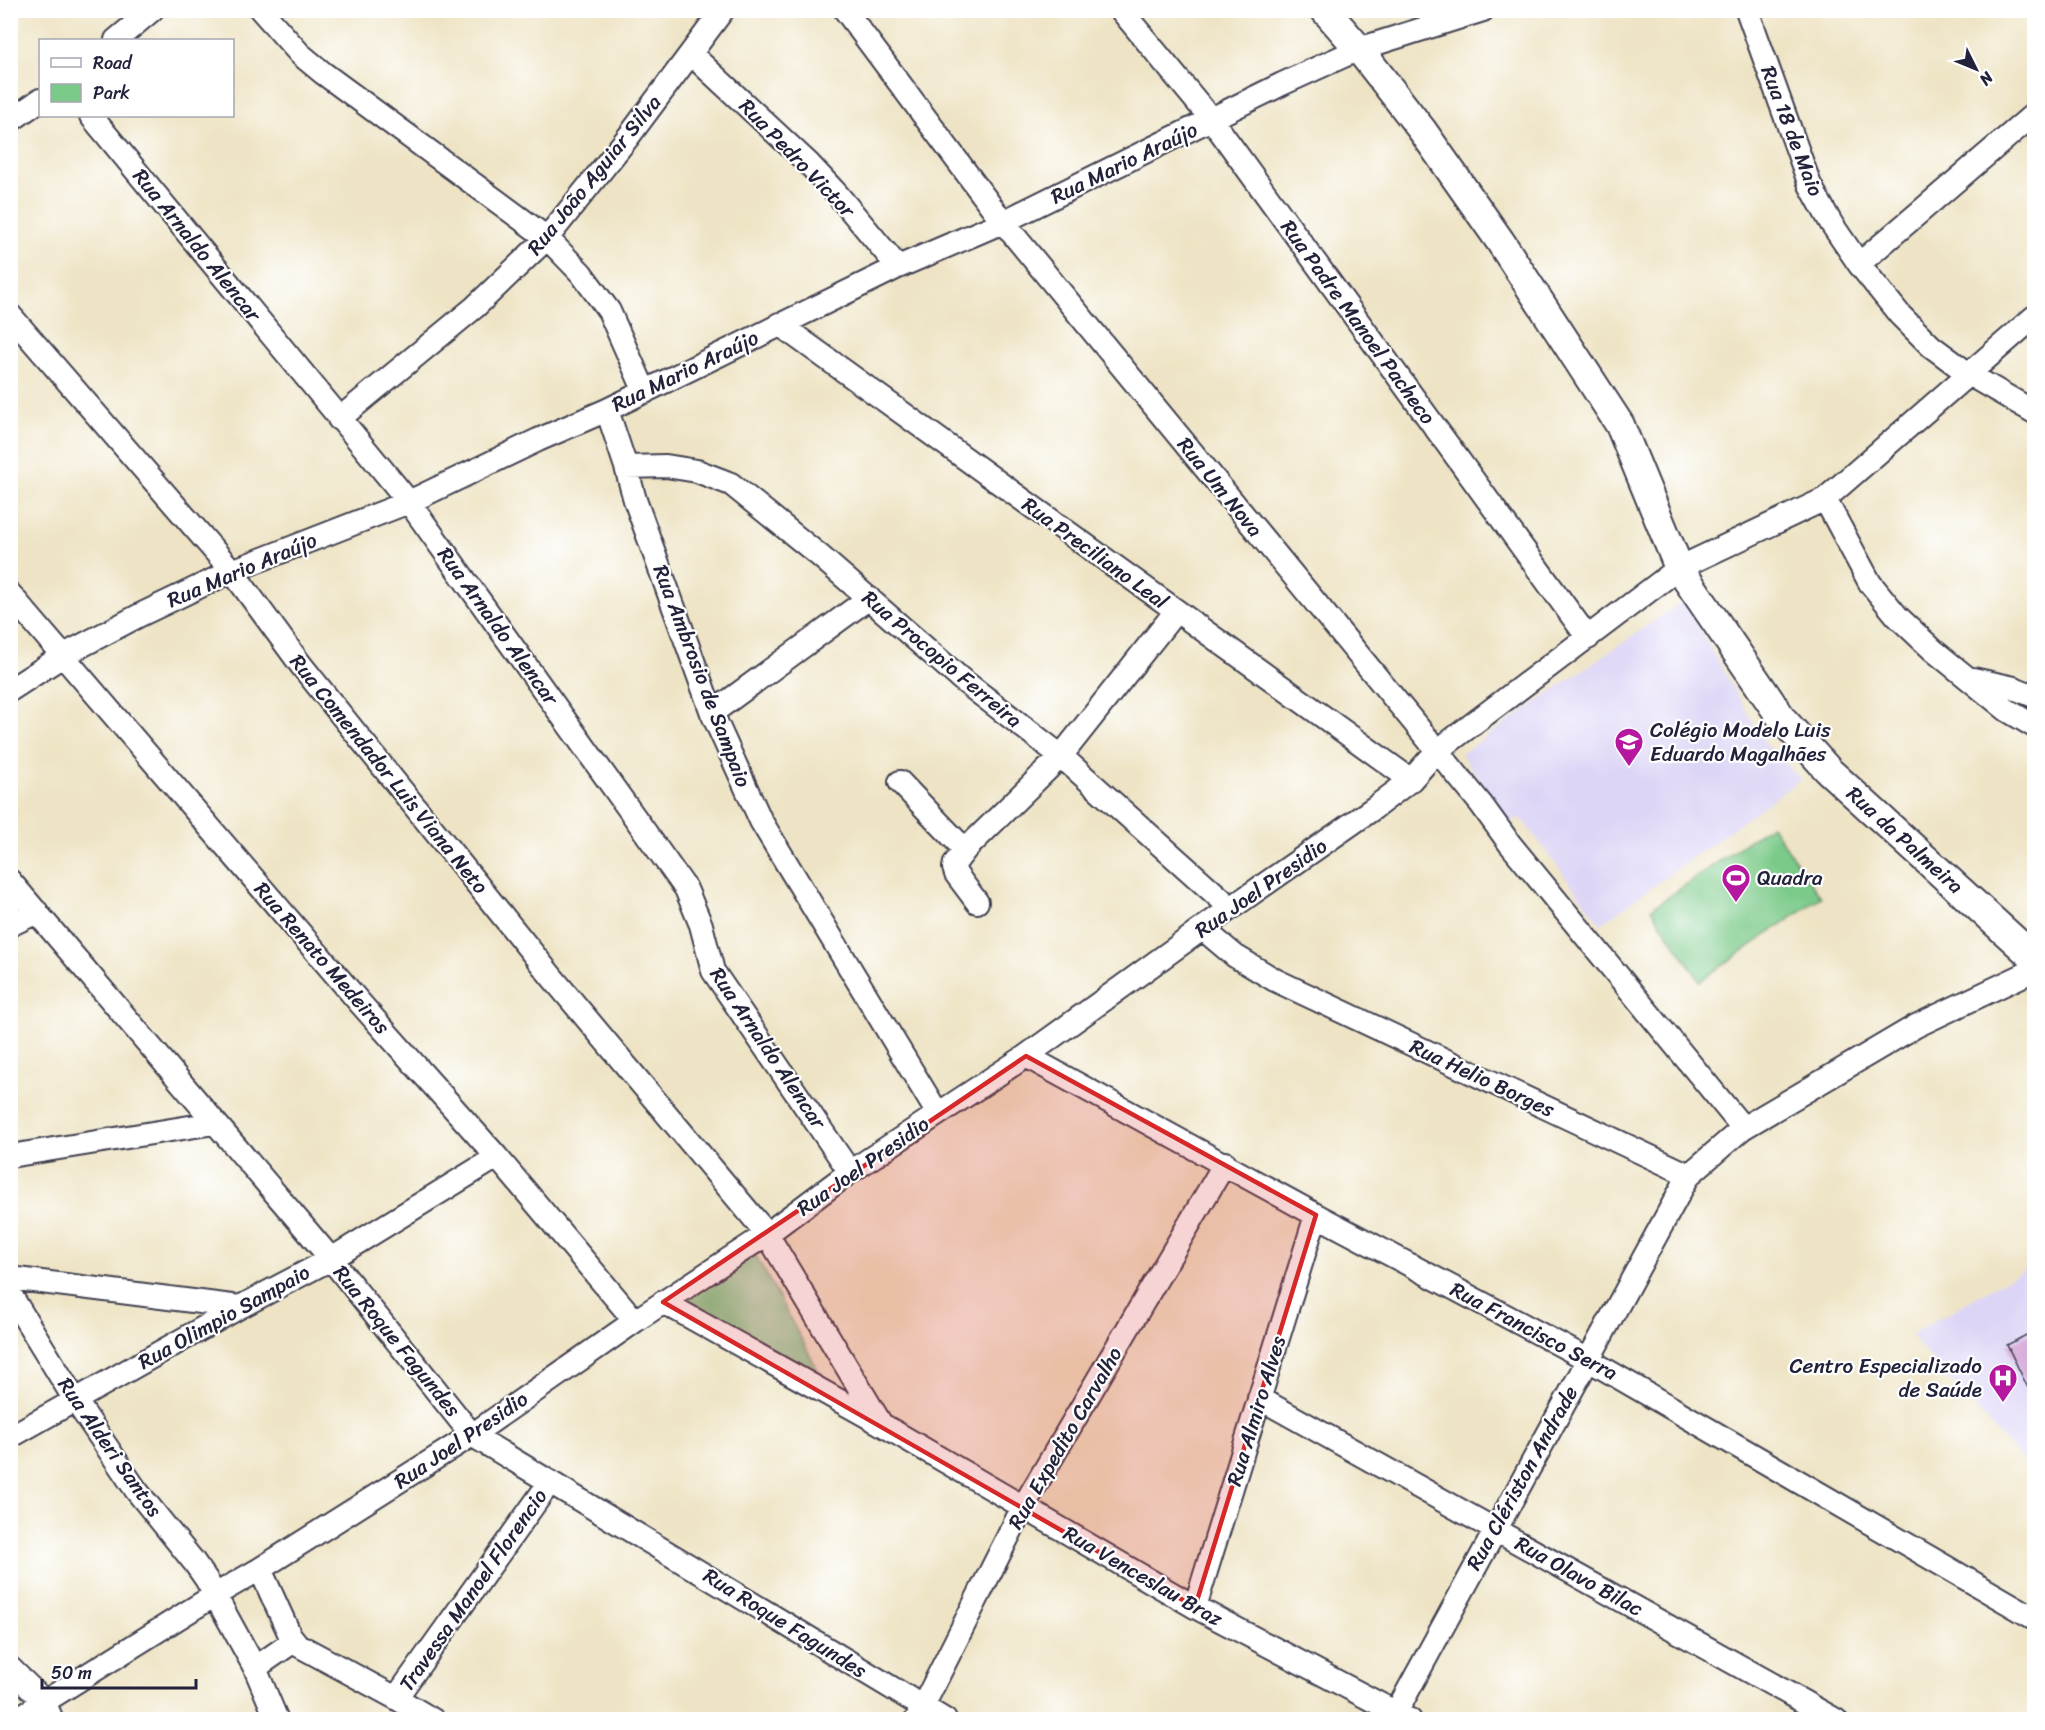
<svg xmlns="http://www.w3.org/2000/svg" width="2045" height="1730" viewBox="0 0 2045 1730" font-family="Sriracha,sans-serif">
<rect width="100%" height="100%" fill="#fff"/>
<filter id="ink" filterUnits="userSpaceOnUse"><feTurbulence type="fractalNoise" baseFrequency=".0167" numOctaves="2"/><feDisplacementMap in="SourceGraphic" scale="12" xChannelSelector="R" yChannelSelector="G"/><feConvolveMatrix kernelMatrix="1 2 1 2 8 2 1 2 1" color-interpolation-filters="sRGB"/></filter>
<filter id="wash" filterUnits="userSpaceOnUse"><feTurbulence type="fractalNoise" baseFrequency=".008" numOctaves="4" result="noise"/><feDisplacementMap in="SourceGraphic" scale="24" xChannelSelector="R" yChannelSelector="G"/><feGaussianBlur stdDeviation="1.35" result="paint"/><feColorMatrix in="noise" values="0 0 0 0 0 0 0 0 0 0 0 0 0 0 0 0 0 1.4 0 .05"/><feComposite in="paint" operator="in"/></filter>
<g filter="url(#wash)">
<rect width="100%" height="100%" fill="#eee4c5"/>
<!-- built -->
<path fill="#ddd5f6" d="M1683,601L1765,743L1801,779L1601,924L1521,818L1509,822L1461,754Z
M2034,1264V1474L1910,1335Z"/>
<!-- green -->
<path fill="#7cca89" stroke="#4f7662" stroke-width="1.5" d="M1771,825L1821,897L1700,981L1651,909Z
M753,1250L824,1381L686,1300Z"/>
<g id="blocks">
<!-- building -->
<path fill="#d5a9d9" d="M2034,1331V1400L2007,1345Z"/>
</g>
</g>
<g filter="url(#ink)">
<use href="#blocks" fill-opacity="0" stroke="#413f50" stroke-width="1.5"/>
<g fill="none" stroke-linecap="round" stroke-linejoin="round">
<!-- minor casing -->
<g stroke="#413f50" stroke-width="26">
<path id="minor" d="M261,10L300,54L323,73L547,238L581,273L609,311L645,392
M845,10L1003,222L1481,804L1510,844L1743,1128
M1121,10L1212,120L1588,638
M1747,10L1810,185L1831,223L1859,264L1900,315L1931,346L1970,375L2034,412
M116,40L152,10
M691,54L808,163L837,194L898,267
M91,116L409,502L686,889L701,925L713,971L850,1172
M10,121L40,100
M1859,264L2034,114
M10,315L232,571L301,665L551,976L767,1234L881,1424
M779,324L1411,780
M607,410L626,467L635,500L712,713L761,821L938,1114
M339,419L475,307L547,238L629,136L723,10
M626,467L666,466L697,471L731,484L820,556L961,679L1061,756L1231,908
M1825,499L1870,583L1897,616L1933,650L2007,710L2034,726
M10,594L360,1003L497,1157L635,1321
M1973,679L2014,688L2034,696
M10,690L64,655L140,615L232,571L409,502L538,440L607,410L898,267L1003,222L1282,84L1359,49L1483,10
M712,713L869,598
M900,782L965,850
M10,881L331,1259L472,1435L945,1720
M977,902L956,874L954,868L955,863L965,850L1061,756L1176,611
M10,925L37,912
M1203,929L1235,956L1275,980L1689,1175
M1026,1056L1316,1215L1587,1359L2034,1618
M10,1156L214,1123
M10,1278L240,1307
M10,1294L75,1400L136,1490L194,1562L206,1579L255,1668L277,1720
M663,1302L881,1424L1195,1607L1410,1720
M1259,1398L1836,1720
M10,1437L240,1307L331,1259L497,1157
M260,1569L290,1635L298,1645L396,1698L433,1720
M1195,1607L1316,1215
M10,1668L44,1701L52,1720
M255,1668L294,1641
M396,1698L550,1482
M15,1720L215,1595L260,1569L472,1435L635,1321L767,1234L850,1172L1026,1056L1231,908L1374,808L1411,780L1437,751L1679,568L1825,499L2034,317
M916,1720L1023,1507L1225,1163
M1392,1720L1689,1175L1743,1128L1916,1026L2034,970"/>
</g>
<!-- major casing -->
<g stroke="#413f50" stroke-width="32">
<path id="major" d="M1325,10L1359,49L1422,130L1500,241L1620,425L1679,568L1783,720L1829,771L2034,958"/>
</g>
<!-- minor -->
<use href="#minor" stroke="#fff" stroke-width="22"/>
<!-- major -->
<use href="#major" stroke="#fff" stroke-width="28"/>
</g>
</g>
<!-- marked area -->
<path fill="#d62828" fill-opacity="0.2" stroke="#d62828" stroke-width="4.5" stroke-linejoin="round" d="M1026,1056L1316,1215L1195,1607L663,1302Z"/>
<!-- icons -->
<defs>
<g id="school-pin" transform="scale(1.5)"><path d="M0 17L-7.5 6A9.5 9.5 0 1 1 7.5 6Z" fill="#b5179e" stroke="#fff"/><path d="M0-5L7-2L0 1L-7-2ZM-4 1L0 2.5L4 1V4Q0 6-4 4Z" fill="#fff"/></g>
<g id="stadium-pin" transform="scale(1.5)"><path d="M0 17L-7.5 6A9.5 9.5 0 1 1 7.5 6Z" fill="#b5179e" stroke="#fff"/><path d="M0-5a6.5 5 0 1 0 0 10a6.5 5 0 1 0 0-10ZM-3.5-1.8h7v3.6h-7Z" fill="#fff"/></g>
<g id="hospital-pin" transform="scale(1.5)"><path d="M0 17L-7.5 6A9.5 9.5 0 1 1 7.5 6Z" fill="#b5179e" stroke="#fff"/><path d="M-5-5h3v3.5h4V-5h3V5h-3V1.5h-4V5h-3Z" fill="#fff"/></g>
</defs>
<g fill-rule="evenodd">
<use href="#school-pin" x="1629" y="742"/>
<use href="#stadium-pin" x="1736" y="878"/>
<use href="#hospital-pin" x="2003" y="1378"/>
</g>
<g text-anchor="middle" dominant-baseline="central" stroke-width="4.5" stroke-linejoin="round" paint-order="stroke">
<!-- street labels -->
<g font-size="21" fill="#22223b" stroke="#fff">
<text transform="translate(1792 131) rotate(69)">Rua 18 de Maio</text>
<text transform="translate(797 158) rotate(46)">Rua Pedro Victor</text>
<text transform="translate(1124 163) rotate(-26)">Rua Mario Araújo</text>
<text transform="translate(594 175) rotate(-51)">Rua João Aguiar Silva</text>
<text transform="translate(197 245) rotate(51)">Rua Arnaldo Alencar</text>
<text transform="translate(1358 322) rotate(54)">Rua Padre Manoel Pacheco</text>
<text transform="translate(685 371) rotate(-26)">Rua Mario Araújo</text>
<text transform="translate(1220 487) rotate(51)">Rua Um Nova</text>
<text transform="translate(1095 553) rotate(36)">Rua Preciliano Leal</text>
<text transform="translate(242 570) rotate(-23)">Rua Mario Araújo</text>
<text transform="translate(498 626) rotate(54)">Rua Arnaldo Alencar</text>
<text transform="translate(942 659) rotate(40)">Rua Procopio Ferreira</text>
<text transform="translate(702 676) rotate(69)">Rua Ambrosio de Sampaio</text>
<text transform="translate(389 774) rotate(51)">Rua Comendador Luis Viana Neto</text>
<text transform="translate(1905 840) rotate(42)">Rua da Palmeira</text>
<text transform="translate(1261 888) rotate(-35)">Rua Joel Presidio</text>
<text transform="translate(322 958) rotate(49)">Rua Renato Medeiros</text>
<text transform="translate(768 1048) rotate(56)">Rua Arnaldo Alencar</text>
<text transform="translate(1482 1078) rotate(25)">Rua Helio Borges</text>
<text transform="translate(863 1166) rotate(-35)">Rua Joel Presidio</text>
<text transform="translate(224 1317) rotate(-29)">Rua Olimpio Sampaio</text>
<text transform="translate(1534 1331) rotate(28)">Rua Francisco Serra</text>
<text transform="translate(397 1341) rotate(51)">Rua Roque Fagundes</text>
<text transform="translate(1256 1411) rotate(-73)">Rua Almiro Alves</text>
<text transform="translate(1065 1438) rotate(-60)">Rua Expedito Carvalho</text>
<text transform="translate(461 1440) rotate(-34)">Rua Joel Presidio</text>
<text transform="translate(110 1447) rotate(55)">Rua Alderi Santos</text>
<text transform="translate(1522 1478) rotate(-61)">Rua Clériston Andrade</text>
<text transform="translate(1143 1576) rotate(30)">Rua Venceslau Braz</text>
<text transform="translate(1579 1576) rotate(29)">Rua Olavo Bilac</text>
<text transform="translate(473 1590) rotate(-55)">Travessa Manoel Florencio</text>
<text transform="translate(785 1623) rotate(32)">Rua Roque Fagundes</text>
</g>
<!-- poi labels -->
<g font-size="21" fill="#22223b" stroke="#fff" text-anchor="start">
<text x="1650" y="730">Colégio Modelo Luis<tspan x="1650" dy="24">Eduardo Magalhães</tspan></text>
<text x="1757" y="878">Quadra</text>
<text x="1982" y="1366" text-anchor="end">Centro Especializado<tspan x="1982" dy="24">de Saúde</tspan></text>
</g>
</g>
<!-- margin -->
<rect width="2045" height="1730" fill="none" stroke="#fff" stroke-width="36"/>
<!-- legend -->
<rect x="39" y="39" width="195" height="78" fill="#ffffff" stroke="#a7a7b1" stroke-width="1.5"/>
<rect x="51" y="58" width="30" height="9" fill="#ffffff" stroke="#a7a7b1" stroke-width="1.5"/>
<text x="93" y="69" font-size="18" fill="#22223b">Road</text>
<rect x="51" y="84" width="30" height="18" fill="#7cca89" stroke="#a7a7b1" stroke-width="1.5"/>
<text x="93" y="99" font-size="18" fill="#22223b">Park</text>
<!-- north arrow -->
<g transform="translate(1976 69) rotate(133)" stroke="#ffffff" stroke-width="4.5" paint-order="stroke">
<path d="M0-4.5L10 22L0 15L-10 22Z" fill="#22223b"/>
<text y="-9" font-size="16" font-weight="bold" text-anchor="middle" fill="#22223b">N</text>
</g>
<!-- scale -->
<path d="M42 1679v9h154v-9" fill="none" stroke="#22223b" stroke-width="3"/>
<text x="51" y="1679" font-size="18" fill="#22223b" stroke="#ffffff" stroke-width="4.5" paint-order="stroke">50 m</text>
</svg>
